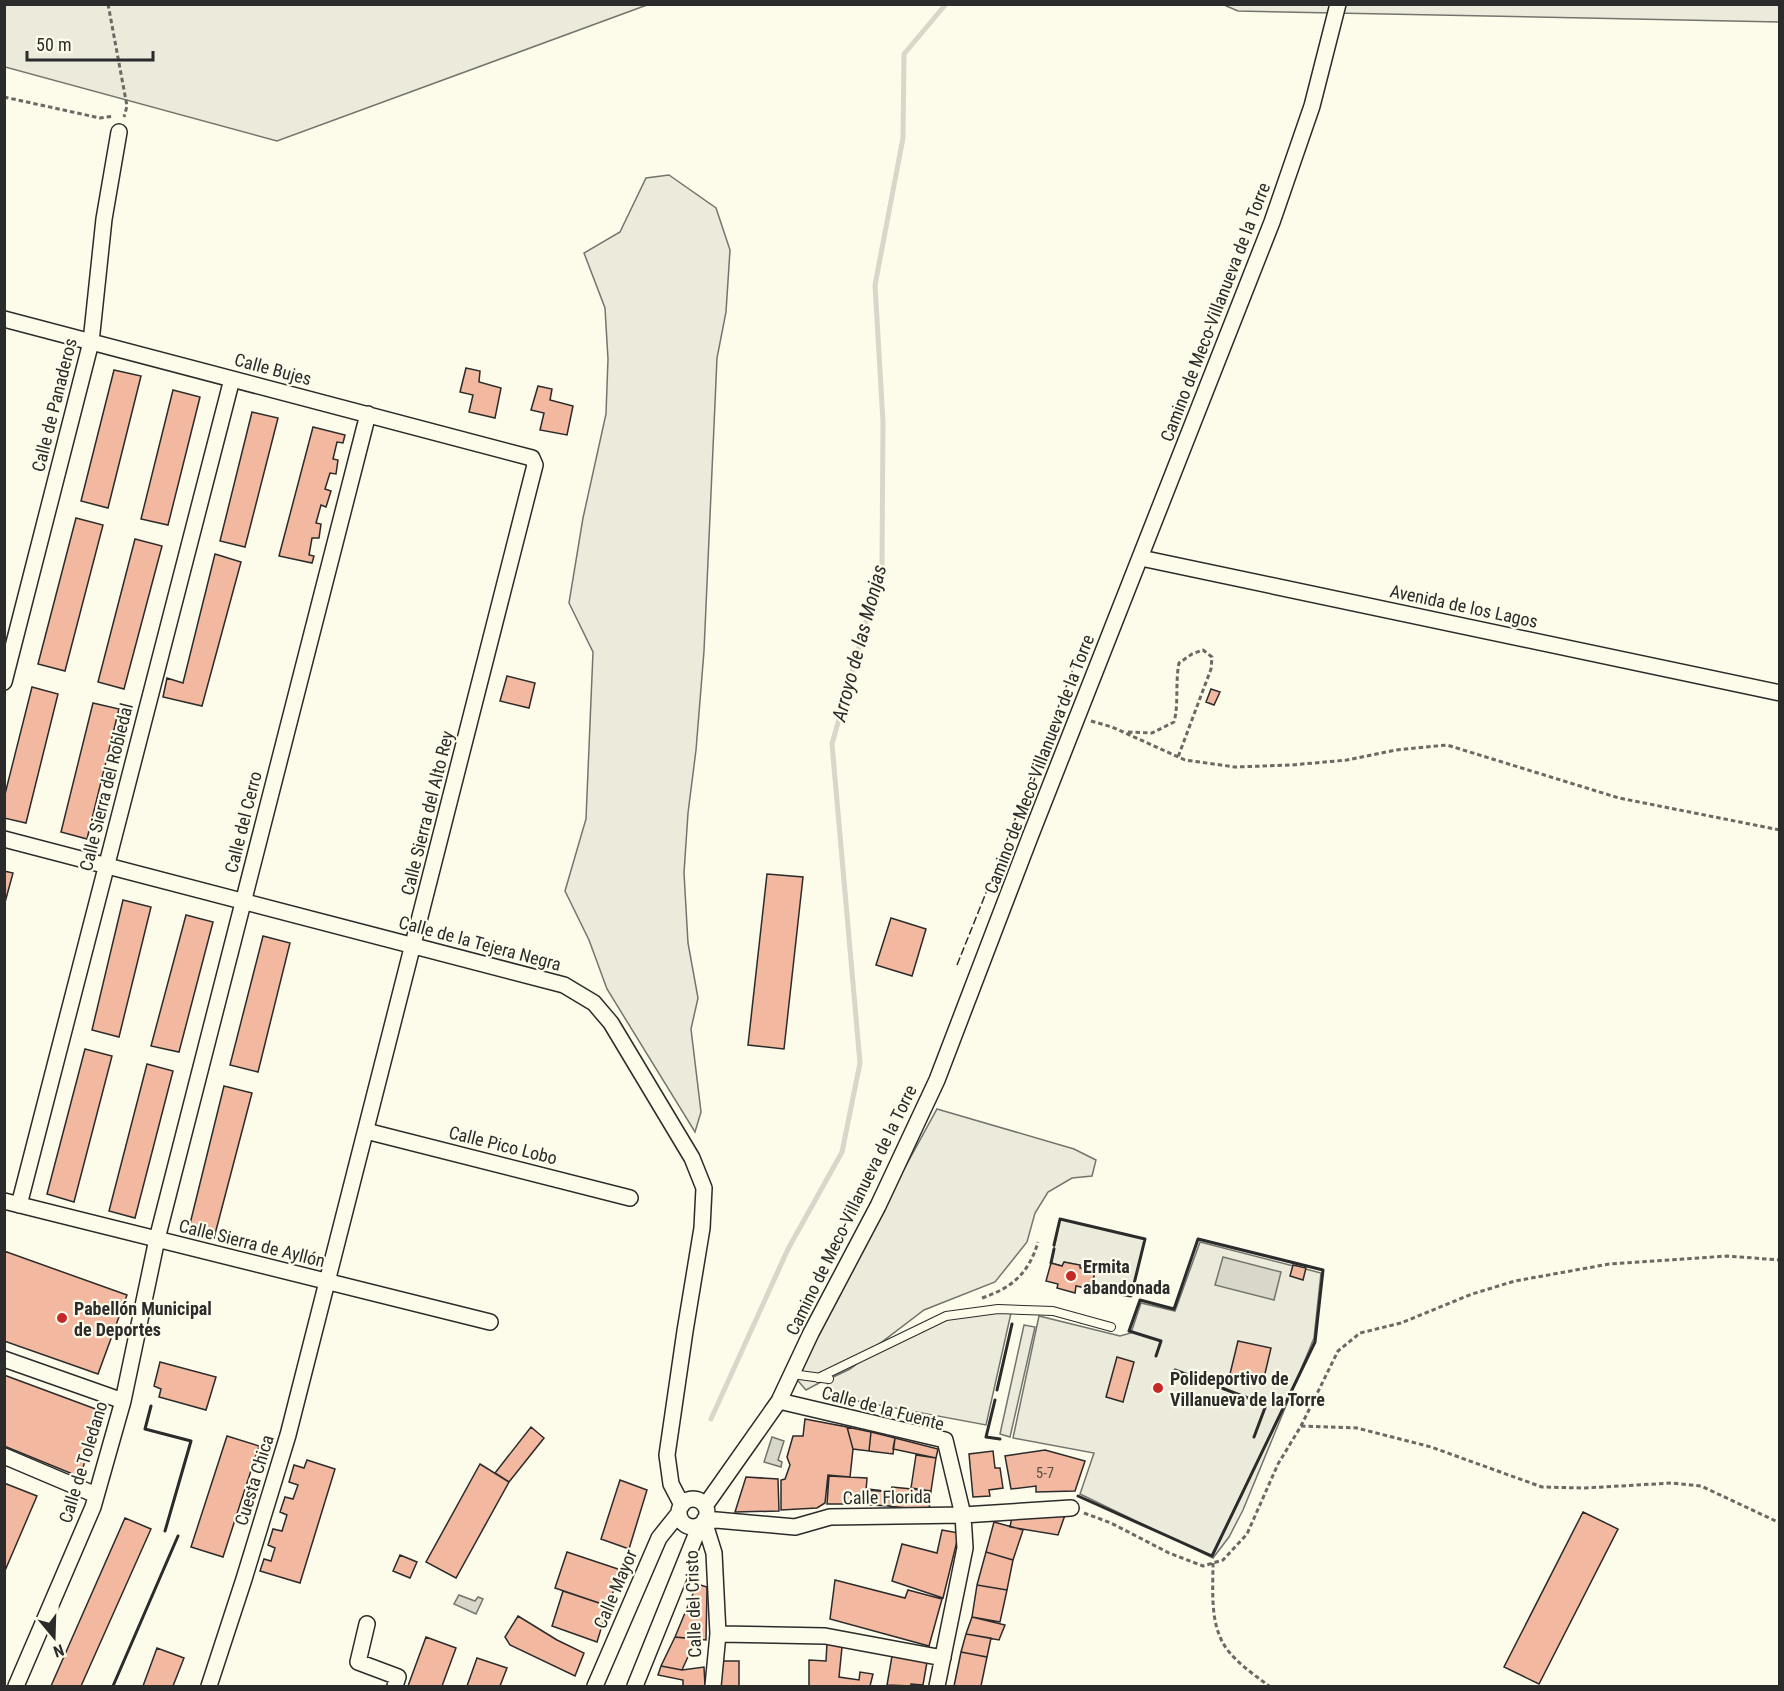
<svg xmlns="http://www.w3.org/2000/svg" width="1784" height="1691" viewBox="0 0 1784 1691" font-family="'Roboto Condensed',sans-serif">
<rect width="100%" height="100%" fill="#fdfbea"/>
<!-- green -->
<path fill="#ecebdb" stroke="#74746e" stroke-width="1.5" d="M1779,4L1780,22L1238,11L1224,5Z
M4,5L5,4L647,5L277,141L5,67Z
M669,175L716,208L730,250L726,312L717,358L704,651L696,750L688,813L684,873L688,943L698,998L691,1029L701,1112L695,1132L607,989L589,940L565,891L586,819L593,652L569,603L583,518L606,414L608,359L605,308L584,253L620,232L646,178Z
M937,1109L1074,1149L1096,1160L1092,1176L1072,1178L1048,1192L1035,1213L1027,1242L995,1282L924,1310L849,1367L806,1390L792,1374Z
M1060,1219L1145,1239L1131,1296L1091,1289L1095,1272L1080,1268V1265L1064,1262L1062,1266L1051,1263Z
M1200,1242L1321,1273L1314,1338L1243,1510L1229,1537L1213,1558L1080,1494L1094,1453L1013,1438L1039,1316L1120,1336L1131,1333L1141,1303L1175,1311Z"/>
<!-- parking -->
<path fill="#eceadb" stroke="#74746e" stroke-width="1.5" d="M982,1310L1011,1313L986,1425L825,1395L829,1379L850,1369L870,1354L930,1324Z
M1024,1325L1035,1327L1010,1437L1000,1434Z"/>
<!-- water -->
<path fill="#d8d7c9" stroke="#74746e" stroke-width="1.5" d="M1223,1257L1281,1272L1274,1300L1215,1285Z
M772,1437L784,1441L778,1460L782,1462L781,1467L764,1462Z
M459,1595L475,1601L478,1597L483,1599L476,1614L454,1604Z"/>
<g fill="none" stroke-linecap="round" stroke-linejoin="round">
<!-- stream -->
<path stroke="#d8d7c9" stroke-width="5" d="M711,1419L788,1249L842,1152L860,1063L832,744L882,564L883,422L875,285L903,138L904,54L946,4"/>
</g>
<!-- building -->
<path fill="#f2b8a0" stroke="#2b2b2b" stroke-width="1.5" d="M466,368L480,371L479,382L501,388L495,418L469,412L473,395L460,392Z
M114,370L141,376L108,508L81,501Z
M538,386L552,389L550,400L573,406L567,435L540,430L544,413L531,410Z
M173,390L200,397L168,525L141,519Z
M252,412L278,418L245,547L220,541Z
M313,427L345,435L343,443L337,442L333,459L338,460L336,474L330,473L325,489L331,491L326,507L321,505L316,523L321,524L319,538H312L309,555L314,556L312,563L279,556Z
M76,518L103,525L65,671L38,664Z
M135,539L162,546L124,689L98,682Z
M215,554L241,562L202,706L163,697L167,678L183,683Z
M507,676L535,683L529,708L500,701Z
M32,687L58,694L26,823L4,818V798Z
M1211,689L1220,692L1214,705L1206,702Z
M93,703L119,709L87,839L61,832Z
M4,871L13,873L4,906Z
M767,874L803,877L784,1049L748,1045Z
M123,900L151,907L119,1037L92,1030Z
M186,915L213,922L179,1052L151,1046Z
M891,918L926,929L912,976L876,965Z
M263,936L290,943L258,1072L230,1065Z
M85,1049L112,1056L74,1202L47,1194Z
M147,1064L173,1071L135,1218L109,1211Z
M224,1086L252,1093L214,1238L188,1232Z
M4,1251L127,1295L98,1374L4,1341Z
M1064,1262L1080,1265V1268L1095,1271L1091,1289L1076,1286L1075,1293L1057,1288L1058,1284L1046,1281L1051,1263L1062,1266Z
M1293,1265L1306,1268L1303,1280L1290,1276Z
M1238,1341L1271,1348L1263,1382L1230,1374Z
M1117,1357L1134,1362L1123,1402L1106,1397Z
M160,1362L216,1377L206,1410L159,1397L161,1389L154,1386Z
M4,1375L101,1411L80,1477L4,1446Z
M805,1419L847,1427L853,1449L850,1477L828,1475L825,1503L817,1508L781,1510V1480L785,1479L790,1465L787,1457L793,1436H803Z
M531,1427L544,1438L509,1482L495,1473Z
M847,1427L871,1432L869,1451L853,1449Z
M871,1432L895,1438L893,1454L869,1451Z
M227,1436L259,1446L223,1557L191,1547Z
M895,1438L938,1449L936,1458L893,1449Z
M1045,1450L1085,1461L1075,1491L1036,1492V1486L1011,1489L1005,1456Z
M993,1451L995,1468H1000L1003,1488L989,1490L990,1496L973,1497L969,1454Z
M916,1455L936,1458L931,1491L911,1488Z
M307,1460L335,1469L300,1583L260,1571L264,1559L271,1561L275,1548L268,1545L273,1529L282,1531L287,1515L280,1512L285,1497L293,1499L298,1485L289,1482L294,1465L304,1468Z
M480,1464L509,1482L456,1578L426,1562Z
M829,1476L867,1478L865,1504H827Z
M746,1477L778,1479L779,1511L735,1512Z
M620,1480L647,1490L629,1549L601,1539Z
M4,1483L37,1496L4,1573Z
M892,1487L931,1491L929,1510L865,1504L866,1490L890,1492Z
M868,1489L892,1492L891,1506L867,1505Z
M1583,1512L1618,1529L1539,1684L1504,1667Z
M1065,1515L1058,1535L1010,1527L1012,1517Z
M125,1518L151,1529L81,1686H51Z
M994,1522L1023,1530L1013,1560L986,1552Z
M942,1530L959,1533L943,1598L892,1581L902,1544L937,1553Z
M567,1552L621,1570L608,1606L555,1588Z
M986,1552L1013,1560L1007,1590L977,1585Z
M400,1555L417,1562L410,1578L393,1571Z
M835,1580L905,1598L908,1590L942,1599L929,1646L830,1619Z
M697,1584L707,1587L706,1640L675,1637Z
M977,1585L1007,1590L1000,1622L972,1617Z
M563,1591L608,1606L597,1642L552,1626Z
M518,1616L557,1640L584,1653L575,1676L510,1645L505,1637Z
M972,1617L1005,1625L999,1640L966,1634Z
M966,1634L991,1638L987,1657L961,1652Z
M426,1637L456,1648L442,1686H408Z
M675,1637L696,1639L682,1670L661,1666Z
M827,1643L842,1647L839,1677L859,1680L860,1672L873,1674L870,1686H809V1660L826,1661Z
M157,1648L184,1658L173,1686H143Z
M961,1652L987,1657L981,1686H954Z
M892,1656L927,1662L923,1685L911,1684V1686L887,1685Z
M477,1658L507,1668L500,1686H467Z
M719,1661H739V1686H719Z
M661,1666L682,1670L704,1667L705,1686H683V1680L658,1675Z"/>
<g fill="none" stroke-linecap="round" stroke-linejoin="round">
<!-- lane casing -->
<g stroke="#2b2b2b" stroke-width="10">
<path id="lane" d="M792,1374L829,1379
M818,1378L946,1316L998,1309L1053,1311L1111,1327"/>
</g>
<!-- street casing -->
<g stroke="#2b2b2b" stroke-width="18">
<path id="street" d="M4,319L532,458L535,465L288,1435L244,1579L209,1686
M1141,558L1780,693
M4,682L91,342L104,219L119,132
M4,839L564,985L594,1003L611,1023L692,1158L704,1188L702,1228L685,1331L667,1455L671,1484L682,1505
M366,1131L630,1198
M4,1201L490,1322
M19,1205L232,379
M4,1359L123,1401
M779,1401L945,1440L963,1515L965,1548L937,1686
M4,1456L96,1495
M679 1513a14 14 0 1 1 28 0a14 14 0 1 1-28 0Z
M705,1506L779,1401L811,1333L878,1206L937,1080L1030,837L1272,222L1312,106L1338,4
M705,1519L795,1527L830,1517L963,1515L1071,1508
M704,1521L714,1553L718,1634L713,1686
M367,1624L358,1662L398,1677L395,1686
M718,1634L825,1636L943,1658
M16,1686L93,1507L123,1401L157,1239L368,414
M595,1686L659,1538L679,1513
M635,1686L700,1525"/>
</g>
<!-- path -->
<path stroke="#6a6964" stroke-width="3" stroke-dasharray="4.5 3" stroke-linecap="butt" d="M108,4L127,106L124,117
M4,97L100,118L114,116
M1091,721L1112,727L1185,760L1235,767L1292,765L1347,760L1396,750L1447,745L1619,798L1780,830
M1128,732L1152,733L1174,722C1179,703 1175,683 1179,663L1192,654L1203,650L1212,657L1211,669L1178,757
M982,1298C1012,1288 1029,1273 1038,1242
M1301,1426L1357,1428L1431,1447L1542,1487L1585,1488L1672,1483L1701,1486L1780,1523
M1084,1513L1111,1523L1169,1553L1203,1566L1223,1560L1247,1534L1278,1464L1301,1426L1338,1351L1360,1333L1401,1323L1472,1294L1515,1281L1609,1264L1727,1256L1780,1260
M1213,1563C1213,1593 1209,1629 1230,1653C1241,1666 1256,1676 1269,1686"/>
<!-- lane -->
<use href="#lane" stroke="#fdfbea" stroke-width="8"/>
<!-- street -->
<use href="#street" stroke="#fdfbea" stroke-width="15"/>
<!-- fence -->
<path stroke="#2b2b2b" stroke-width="1.5" stroke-dasharray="8 3" stroke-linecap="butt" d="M957,965L1002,853L1085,638"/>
<!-- wall -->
<path stroke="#2b2b2b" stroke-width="3" d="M1054,1245L1060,1219L1145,1239L1131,1296L1091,1289
M1051,1263L1054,1249
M1175,1370L1266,1405L1254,1437
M997,1390L1012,1324
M995,1400L986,1437L1000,1439
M151,1406L145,1429L191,1441L165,1531
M1078,1496L1212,1556L1315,1342L1323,1270L1198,1239L1174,1309L1140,1300L1129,1331L1161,1341L1156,1356
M113,1686L178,1536"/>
</g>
<!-- markers -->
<g fill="#c62828" stroke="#fdfbea" stroke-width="2">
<circle cx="1071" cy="1276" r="6"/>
<circle cx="62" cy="1318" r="6"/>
<circle cx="1158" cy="1388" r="6"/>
</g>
<g text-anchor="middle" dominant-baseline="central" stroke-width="4.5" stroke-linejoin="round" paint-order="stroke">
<!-- number labels -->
<g font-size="15" fill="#5d4e48">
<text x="1045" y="1473">5-7</text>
</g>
<!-- street labels -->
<g font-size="18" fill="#2b2b2b" stroke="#fdfbea">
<text transform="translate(1215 312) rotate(-69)">Camino de Meco-Villanueva de la Torre</text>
<text transform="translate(273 369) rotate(15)">Calle Bujes</text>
<text transform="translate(54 405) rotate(-76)">Calle de Panaderos</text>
<text transform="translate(1464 606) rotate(12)">Avenida de los Lagos</text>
<text transform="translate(1039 764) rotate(-69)">Camino de Meco-Villanueva de la Torre</text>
<text transform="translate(106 787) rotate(-76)">Calle Sierra del Robledal</text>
<text transform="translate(427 813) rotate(-76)">Calle Sierra del Alto Rey</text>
<text transform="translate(243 822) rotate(-76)">Calle del Cerro</text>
<text transform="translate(480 943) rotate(15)">Calle de la Tejera Negra</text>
<text transform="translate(503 1145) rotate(14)">Calle Pico Lobo</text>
<text transform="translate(851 1210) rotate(-64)">Camino de Meco-Villanueva de la Torre</text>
<text transform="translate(252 1243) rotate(14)">Calle Sierra de Ayllón</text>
<text transform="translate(883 1408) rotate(15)">Calle de la Fuente</text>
<text transform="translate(83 1462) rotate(-73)">Calle de Toledano</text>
<text transform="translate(254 1480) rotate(-73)">Cuesta Chica</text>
<text transform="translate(887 1497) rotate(-1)">Calle Florida</text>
<text transform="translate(615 1589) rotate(-67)">Calle Mayor</text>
<text transform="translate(693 1604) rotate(-92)">Calle del Cristo</text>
</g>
<!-- poi labels -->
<g font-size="18" font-weight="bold" fill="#2b2b2b" stroke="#fdfbea" text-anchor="start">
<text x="1083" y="1266">Ermita<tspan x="1083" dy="21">abandonada</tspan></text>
<text x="74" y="1308">Pabellón Municipal<tspan x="74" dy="21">de Deportes</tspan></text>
<text x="1170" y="1378">Polideportivo de<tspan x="1170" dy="21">Villanueva de la Torre</tspan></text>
</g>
<!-- water labels -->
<g font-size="20" font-style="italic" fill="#2b2b2b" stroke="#fdfbea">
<text transform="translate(859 643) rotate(-75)">Arroyo de las Monjas</text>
</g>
</g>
<!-- border -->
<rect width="1784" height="1691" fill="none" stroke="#2b2b2b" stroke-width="12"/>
<!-- north arrow -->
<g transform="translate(54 1637) rotate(161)" stroke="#fdfbea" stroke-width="4.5" paint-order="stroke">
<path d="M0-4.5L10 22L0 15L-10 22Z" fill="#2b2b2b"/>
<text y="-9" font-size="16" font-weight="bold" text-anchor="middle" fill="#2b2b2b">N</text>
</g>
<!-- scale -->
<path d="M27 51v9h126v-9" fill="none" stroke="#2b2b2b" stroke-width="3"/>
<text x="36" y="51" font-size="18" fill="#2b2b2b" stroke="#fdfbea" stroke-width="4.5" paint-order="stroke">50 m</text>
</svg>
